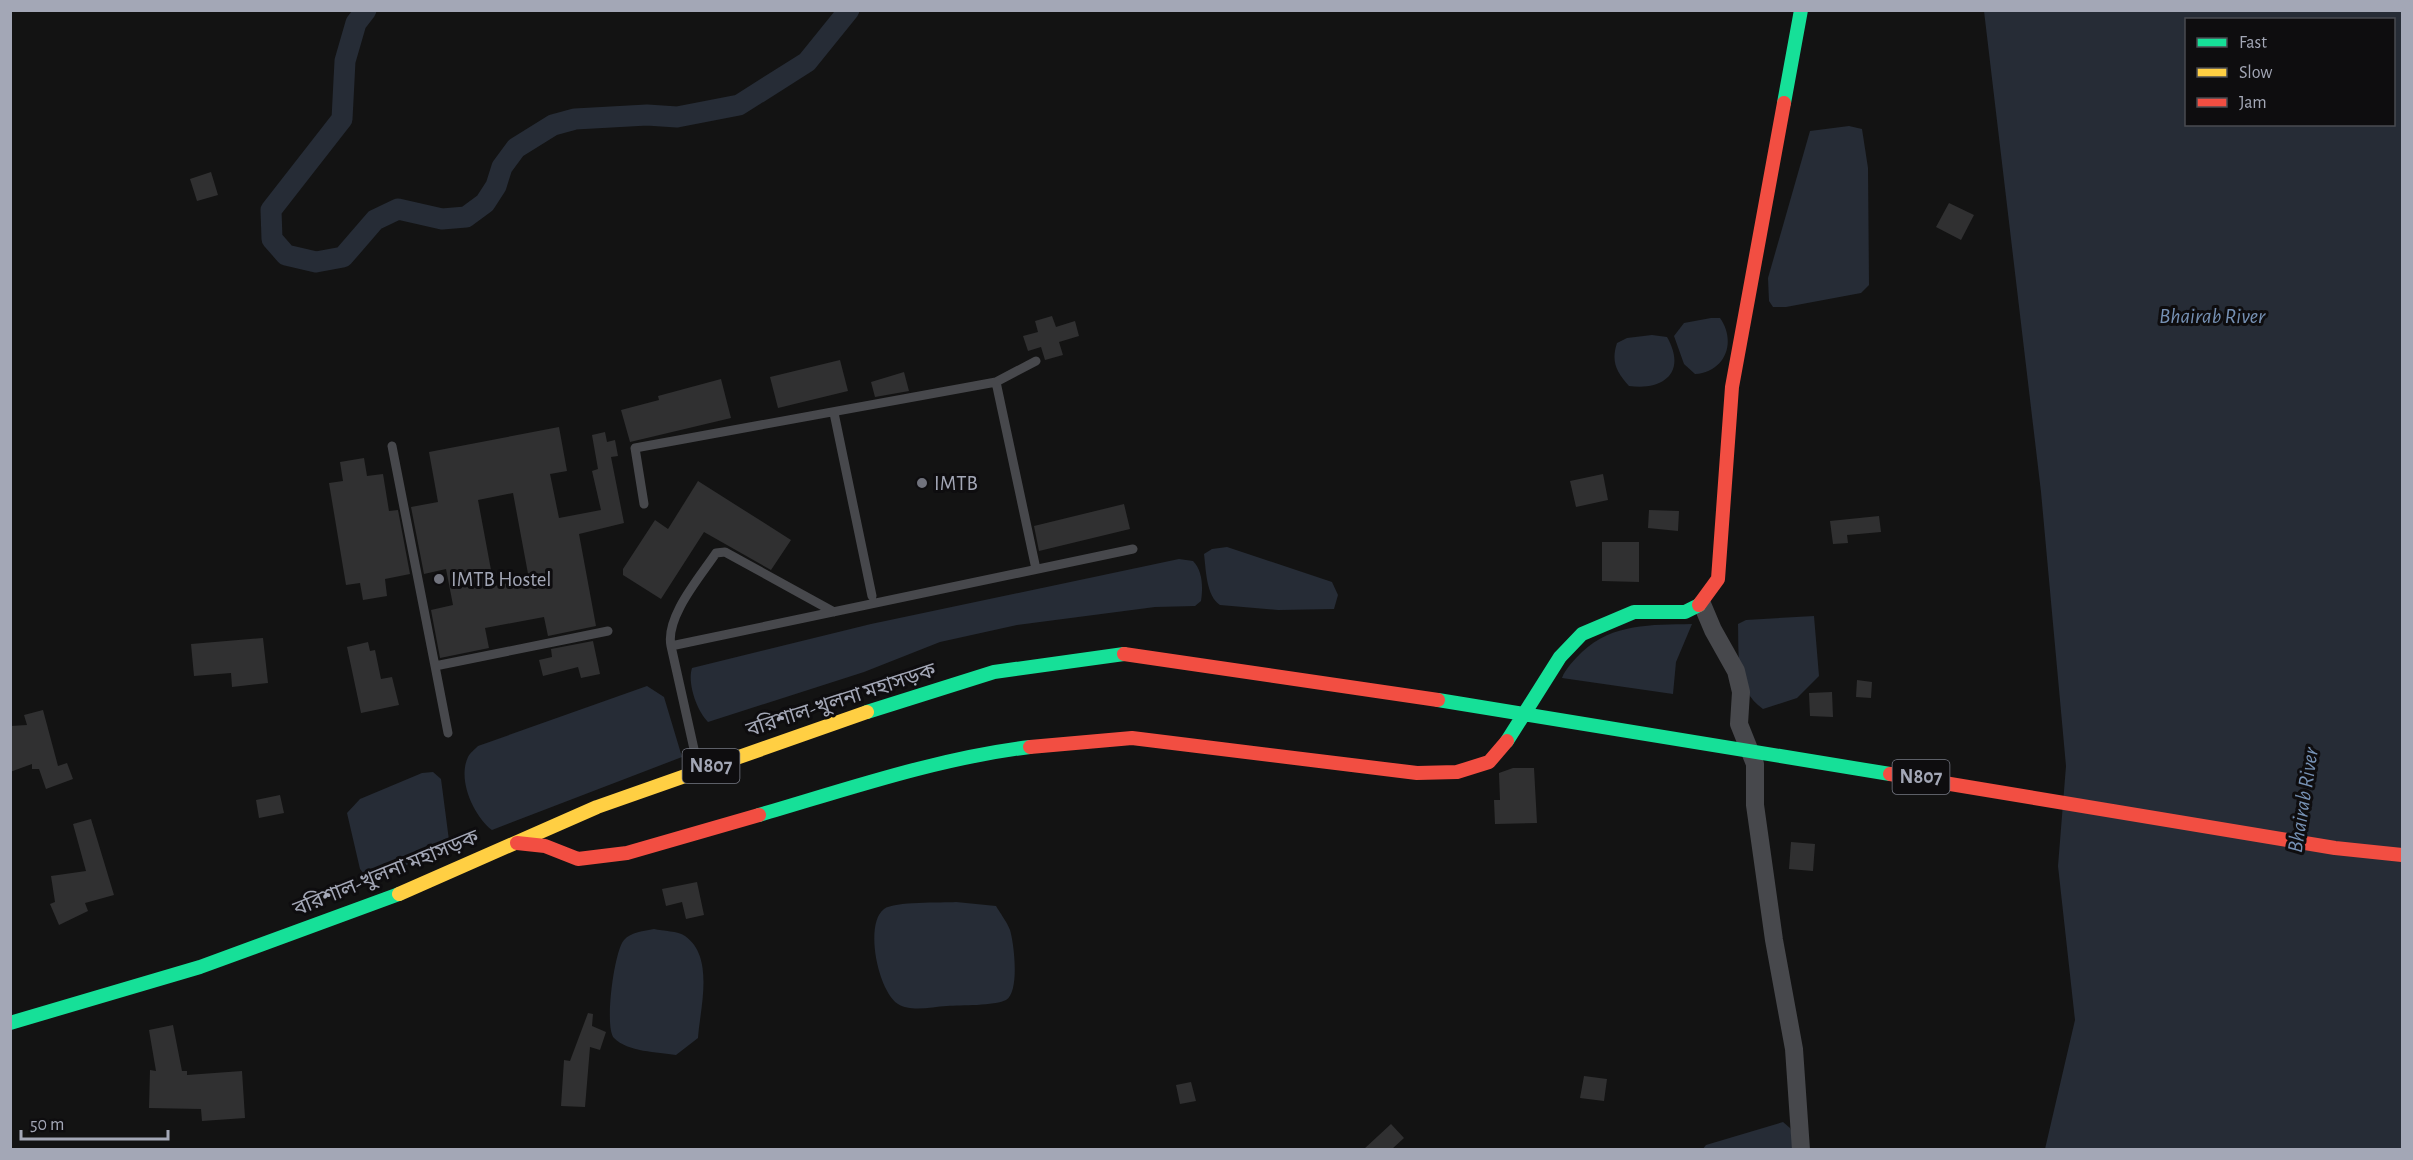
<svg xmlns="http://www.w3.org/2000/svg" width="2413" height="1160" viewBox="0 0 2413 1160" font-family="'Alegreya Sans','Noto Sans Bengali',sans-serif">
<rect width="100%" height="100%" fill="#131313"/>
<!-- water -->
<path fill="#262c36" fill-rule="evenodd" d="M1984,11H2402V1149H2045L2075,1020L2058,866L2066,766L2041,492ZM2186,20H2394V124H2186Z
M1849,126L1862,129L1868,168L1869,285L1861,293L1786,307H1773L1769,301L1768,278L1810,131Z
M1711,318H1720C1737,342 1725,372 1695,374L1684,364L1674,336L1684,323Z
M1652,335L1667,337C1687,372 1664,391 1629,386C1616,372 1611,361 1617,343L1627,338Z
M1227,547L1332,582L1338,595L1334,609L1278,610L1220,605C1206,596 1206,569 1204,554L1212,549Z
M1179,559L1193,561C1203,571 1203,588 1201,601L1195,606L1155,607L1017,625L940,642L864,672L708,722C697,711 687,683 692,668L871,624Z
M1814,616L1819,676L1797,698L1763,709C1735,689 1739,656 1738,624L1746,620Z
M1692,624L1676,662L1673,694L1562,678C1565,669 1575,659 1582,652C1613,623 1651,625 1692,624Z
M647,686L664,697L682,757L492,830C474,816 457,780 468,757C470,753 475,749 478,746Z
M433,772L441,779L450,848L441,854L372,876L365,875L360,869L347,813L360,799L422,773Z
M956,902L996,906C1000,913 1007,922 1010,930C1014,943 1020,992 1006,1000C994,1006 961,1005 947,1006C931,1007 911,1012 898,1004C878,991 864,924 884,909C895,901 941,903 956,902Z
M654,929C663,931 678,931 685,936C715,957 700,1008 698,1038L676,1055C657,1052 628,1052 614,1038C604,1028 614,951 624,940C631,932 644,931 654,929Z
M1783,1122L1790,1128L1798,1149L1702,1150L1706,1145Z"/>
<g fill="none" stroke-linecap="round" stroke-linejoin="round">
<!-- canal -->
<path stroke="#262c36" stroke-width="21" d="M366,10L356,23L345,61L342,119L271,210L272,239L286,255L316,262L343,257L375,220L398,209L442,219L466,217L485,203L496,186L502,167L516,148L553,125L575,119L647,115L677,117L739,105L807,62L849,10"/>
</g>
<!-- building -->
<path fill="#303031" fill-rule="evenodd" d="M211,172L218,195L197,201L190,179Z
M1949,203L1974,215L1961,240L1936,227Z
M1052,316L1056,327L1075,321L1079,336L1059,342L1063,355L1045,360L1041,347L1028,351L1023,336L1038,332L1035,321Z
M840,360L848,391L778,408L770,377Z
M904,372L909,391L875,397L871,382Z
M721,379L731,418L630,442L621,410L659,400L658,396Z
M559,427L567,471L550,474L559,518L601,510L592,471L598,469L592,435L605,432L607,442L615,440L618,456L611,457L624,523L579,534L596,626L548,636L544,617L485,628L489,648L440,658L431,610L453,605L446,569L424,574L411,507L438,502L429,452ZM513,493L529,579L494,586L478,500Z
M364,458L367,476L383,474L389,511L398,510L410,574L385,579L387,596L363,600L360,583L346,585L329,483L343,481L340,462Z
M1603,474L1608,500L1576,507L1570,481Z
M698,481L791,540L771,570L704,532L661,599L623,575V569L655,520L668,529Z
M1124,504L1130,529L1039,551L1034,526Z
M1649,510L1679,511L1678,531L1648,528Z
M1879,516L1881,532L1847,535L1848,543L1833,544L1830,521Z
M1602,542H1639V582L1602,581Z
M263,638L268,683L232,687L231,673L194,676L191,644Z
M593,641L600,674L581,678L578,667L543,676L539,660L552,657L551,649Z
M368,642L370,651L375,650L381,679L392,677L399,705L361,713L347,647Z
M1857,680L1872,682L1871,698L1856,697Z
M1832,692L1833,717L1810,716L1809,693Z
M43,710L58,766L67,763L73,779L46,789L39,769H32V764L10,772V726L27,725L24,715Z
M1513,768H1534L1537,823L1495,824L1494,800H1500L1499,773Z
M280,795L284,813L259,818L256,800Z
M91,819L114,895L85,903L88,911L59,925L50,904L55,902L51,876L86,871L73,824Z
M1791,842L1815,844L1813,871L1789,869Z
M697,882L704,915L686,919L682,902L666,906L662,889Z
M588,1013L593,1014L592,1026L606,1032L600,1050L590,1047L585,1107L561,1106L564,1060L570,1061Z
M173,1025L182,1071H187V1075L242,1071L245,1118L202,1121L201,1109L149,1108L150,1070L156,1071L149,1030Z
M1584,1076L1607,1079L1604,1101L1580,1098Z
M1191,1082L1196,1101L1180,1104L1176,1085Z
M1391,1124L1404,1138L1392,1149H1364Z"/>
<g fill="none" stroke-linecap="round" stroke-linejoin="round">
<!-- lane -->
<path stroke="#47484c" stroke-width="9" d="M996,382L1036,569
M834,413L872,596
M392,446L435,666L608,631
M644,504L635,448L996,382L1036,361
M671,646C665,617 700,577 716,553L725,552L834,612
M435,666L448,733
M696,758L671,646L1133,549"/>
<!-- street -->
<path stroke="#47484c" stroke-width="18" d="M1702,604L1713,630L1736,671L1741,692L1739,724L1755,764V805L1774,940L1794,1049L1801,1150"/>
<!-- fast -->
<path stroke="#16e098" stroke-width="14" d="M1784,103L1801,10
M1438,700L1890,774
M867,712L994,672L1124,654
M1507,741L1560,657L1582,634L1634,612H1685L1699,605
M759,815C848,789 938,758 1030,747
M10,1023L200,967L399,894"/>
<!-- slow -->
<path stroke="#ffcf43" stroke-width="14" d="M399,894L597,807L867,712"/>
<!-- jam -->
<path stroke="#f24e42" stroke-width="14" d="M1699,605L1718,579L1732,387L1784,103
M1124,654L1438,700
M1030,747L1132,738L1417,773L1457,772L1489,762L1507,741
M1890,774L2335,848L2402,855
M517,843L545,846L578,859L627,853L759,815"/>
</g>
<!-- markers -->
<g fill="#71737d" stroke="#0e0d0f" stroke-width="2">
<circle cx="922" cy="483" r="6"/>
<circle cx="439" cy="579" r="6"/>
</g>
<g text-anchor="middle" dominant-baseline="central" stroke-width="6" stroke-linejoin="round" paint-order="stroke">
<!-- shield labels -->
<g fill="#0e0d0f" stroke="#767984" stroke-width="1.5">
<rect x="682.5" y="749" width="57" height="34" rx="4.5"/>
<rect x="1892.5" y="760" width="57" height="34" rx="4.5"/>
</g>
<g font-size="20" font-weight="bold" fill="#a3a7b6">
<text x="711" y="766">N807</text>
<text x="1921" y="777">N807</text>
</g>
<!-- poi labels -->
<g font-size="21" fill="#a3a7b6" stroke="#0e0d0f" text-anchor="start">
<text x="934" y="483">IMTB</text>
<text x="451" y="579">IMTB Hostel</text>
</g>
<!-- street labels -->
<g font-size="21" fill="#a3a7b6" stroke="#0e0d0f">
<text transform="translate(841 700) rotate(-18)">বরিশাল-খুলনা মহাসড়ক</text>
<text transform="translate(386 873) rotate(-22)">বরিশাল-খুলনা মহাসড়ক</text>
</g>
<!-- water labels -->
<g font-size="22" font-style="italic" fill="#7691b4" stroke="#0e0d0f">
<text x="2212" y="316">Bhairab River</text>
<text transform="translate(2303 800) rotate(-81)">Bhairab River</text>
</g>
</g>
<!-- border -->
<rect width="2413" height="1160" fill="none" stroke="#a3a7b6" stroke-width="24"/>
<!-- legend -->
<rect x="2185" y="18" width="210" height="108" fill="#0e0d0f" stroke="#4a4b52" stroke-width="1.5"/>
<rect x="2197" y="38" width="30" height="9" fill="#16e098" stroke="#4a4b52" stroke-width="1.5"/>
<text x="2239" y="48" font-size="18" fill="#a3a7b6">Fast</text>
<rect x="2197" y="68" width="30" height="9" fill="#ffcf43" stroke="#4a4b52" stroke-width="1.5"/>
<text x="2239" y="78" font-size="18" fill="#a3a7b6">Slow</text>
<rect x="2197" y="98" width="30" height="9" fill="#f24e42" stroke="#4a4b52" stroke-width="1.5"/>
<text x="2239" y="108" font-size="18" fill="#a3a7b6">Jam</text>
<!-- scale -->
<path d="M21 1130v9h147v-9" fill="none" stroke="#a3a7b6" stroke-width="3"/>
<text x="30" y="1130" font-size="18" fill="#a3a7b6" stroke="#0e0d0f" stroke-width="4.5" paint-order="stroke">50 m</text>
</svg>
